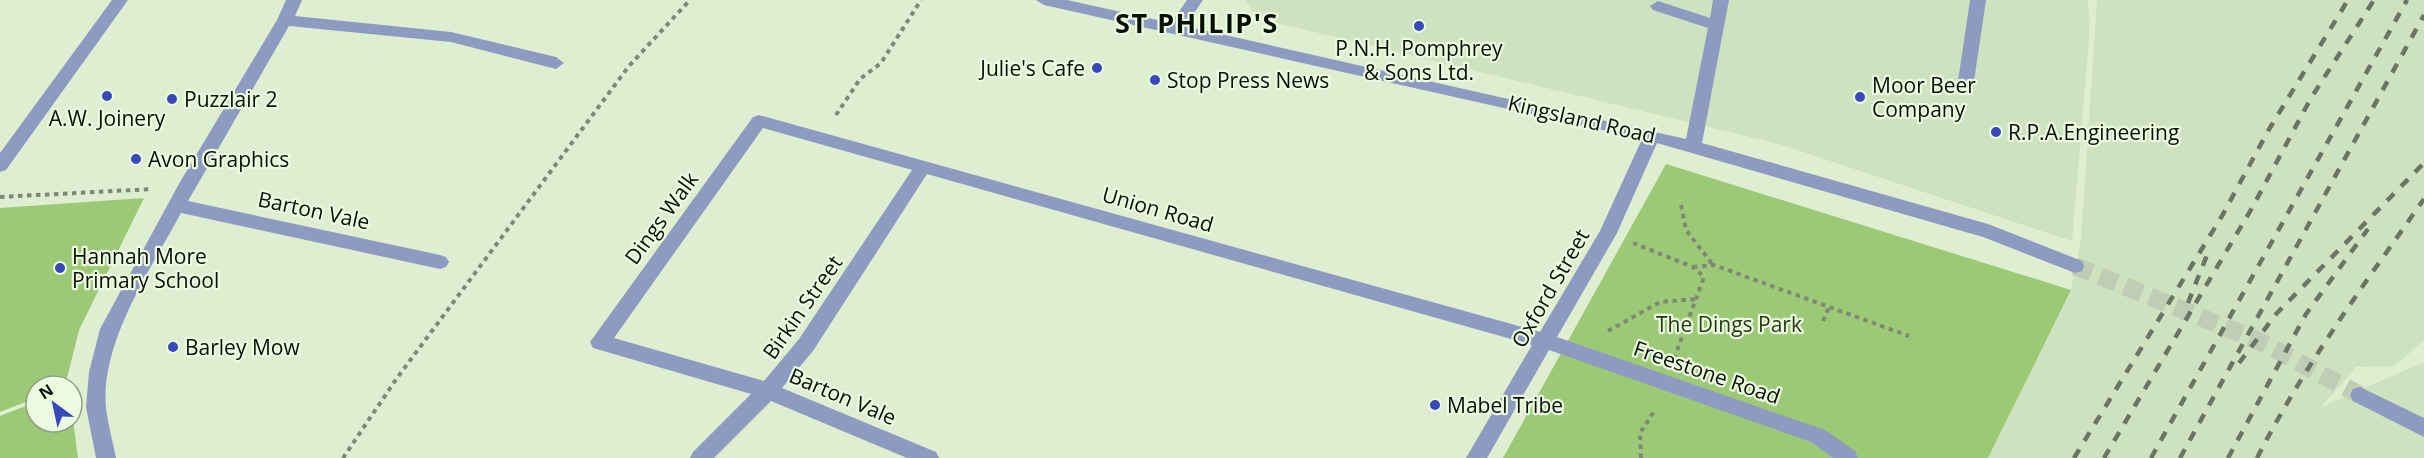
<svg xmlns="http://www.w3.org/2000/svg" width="2424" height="458" viewBox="0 0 2424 458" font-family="'Open Sans',sans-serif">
<rect width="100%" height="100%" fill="#deeed1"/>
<!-- built -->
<path fill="#cee2bf" d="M1245,0H2088L2090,26L2072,241L1779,144L1257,18Z
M2097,0H2424V340L2395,366L2356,367L2321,407L2424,362V458H1988L2071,290L2081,240Z"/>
<!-- green -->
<path fill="#9cc975" d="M1666,164L2071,290L1988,458H1503Z
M144,198L79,330L65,386H36V398L0,412V208Z
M36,402V422H72V412L78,458H0V416Z"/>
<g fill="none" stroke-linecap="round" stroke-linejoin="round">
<!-- minor-tunnel -->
<path stroke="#becdb3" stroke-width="18" stroke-dasharray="18 9" stroke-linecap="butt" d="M2075,266L2259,341L2360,395"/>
<!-- path -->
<path stroke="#7e8975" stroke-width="4" stroke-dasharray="4.5 4.5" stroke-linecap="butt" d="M836,115L860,79L881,63L921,0
M0,197L152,189
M1681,205L1686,230L1713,265
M1633,243L1693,267L1704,277L1675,356
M1693,267L1714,265L1909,336
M1823,321L1829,307
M1608,331L1660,302L1697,299
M343,458L397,378L629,66L690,0
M1641,458L1640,433L1655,410"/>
<!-- minor -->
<path fill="#8e9bc1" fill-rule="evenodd" d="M112,0H128L6,170L0,172V153Z
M286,0H302L295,16L451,32L556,57L564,63L556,69L451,42L289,26L188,201L440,255L446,257L449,262L446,267L440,269L181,213C151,269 100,342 106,408C108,425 113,442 116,458H96L86,407L89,372L100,329L180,182L277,20Z
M1036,0H1067L1171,23L1187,0H1203L1185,26L1686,139L1708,28L1653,10L1650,6L1658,1L1710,18L1713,0H1729L1702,143L1988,224L2082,261L2084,266L2082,271L2075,273L1983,237L1657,143L1617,233L1557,337L1825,430L1855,451L1858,458H1833L1811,442L1549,350L1487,458H1466L1532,345L927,174L813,351L782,388L936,452L939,458H907L771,401L714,458H690L693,452L751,394L600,350L593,348L590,342L753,117L759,115L1540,332L1600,231L1642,139L1044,5ZM763,128L912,170L799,339L764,381L614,338Z
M1970,0H1986L1974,81L1966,87L1958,81Z
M2360,387L2424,418V437L2353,401L2350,395L2353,389Z"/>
<!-- rail -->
<path stroke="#6b7563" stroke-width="4.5" stroke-dasharray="10 10" stroke-linecap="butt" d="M2188,303L2209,250
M2239,363L2277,313L2424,163
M2074,458L2222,216L2268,131L2348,0
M2104,458L2252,208L2311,98L2374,0
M2151,458L2407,0
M2180,458L2424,15
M2228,458L2306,314L2368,229
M2257,458C2304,366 2365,283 2424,199"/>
</g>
<!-- markers -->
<g fill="#3648ba" stroke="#ebfbdf" stroke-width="2">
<circle cx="1419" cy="26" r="6"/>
<circle cx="1097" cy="68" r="6"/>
<circle cx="1155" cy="80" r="6"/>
<circle cx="107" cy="96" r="6"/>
<circle cx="1860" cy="97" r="6"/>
<circle cx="172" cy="99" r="6"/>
<circle cx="1996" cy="132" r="6"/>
<circle cx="136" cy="159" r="6"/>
<circle cx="60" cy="268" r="6"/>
<circle cx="173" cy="347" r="6"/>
<circle cx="1435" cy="405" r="6"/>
</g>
<g text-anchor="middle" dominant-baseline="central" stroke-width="4.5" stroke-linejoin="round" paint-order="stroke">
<!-- poi labels -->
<g font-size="21" fill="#0a0f06" stroke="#ebfbdf" text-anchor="start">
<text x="1419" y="48" text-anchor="middle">P.N.H. Pomphrey<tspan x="1419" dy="24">&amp; Sons Ltd.</tspan></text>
<text x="1085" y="68" text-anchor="end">Julie's Cafe</text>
<text x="1167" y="80">Stop Press News</text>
<text x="1872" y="85">Moor Beer<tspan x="1872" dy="24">Company</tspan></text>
<text x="184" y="99">Puzzlair 2</text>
<text x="107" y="118" text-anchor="middle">A.W. Joinery</text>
<text x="2008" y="132">R.P.A.Engineering</text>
<text x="148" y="159">Avon Graphics</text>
<text x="72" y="256">Hannah More<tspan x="72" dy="24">Primary School</tspan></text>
<text x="185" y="347">Barley Mow</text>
<text x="1447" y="405">Mabel Tribe</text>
</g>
<!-- street labels -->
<g font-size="21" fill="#0a0f06" stroke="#ebfbdf">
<text transform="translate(1582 119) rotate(13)">Kingsland Road</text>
<text transform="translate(1158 209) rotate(16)">Union Road</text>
<text transform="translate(314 210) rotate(12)">Barton Vale</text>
<text transform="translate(661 218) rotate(-54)">Dings Walk</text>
<text transform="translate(1550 288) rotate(-60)">Oxford Street</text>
<text transform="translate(802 307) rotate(-55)">Birkin Street</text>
<text transform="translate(1707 372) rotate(19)">Freestone Road</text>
<text transform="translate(843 396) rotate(23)">Barton Vale</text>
</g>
<!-- park labels -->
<g font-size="21" fill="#263814" stroke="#ebfbdf">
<text x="1729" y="324">The Dings Park</text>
</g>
<!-- district labels -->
<g font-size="27" font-weight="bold" letter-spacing="1.5" fill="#0a0f06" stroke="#ebfbdf">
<text x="1197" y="22">ST PHILIP'S</text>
</g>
</g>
<!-- north arrow -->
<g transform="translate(54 404) rotate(327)"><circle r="28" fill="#ebfbdf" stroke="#919d88" stroke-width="1.5"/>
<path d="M0-4.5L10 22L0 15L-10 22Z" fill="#3648ba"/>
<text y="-9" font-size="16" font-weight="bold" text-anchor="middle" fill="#0a0f06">N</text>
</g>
</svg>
